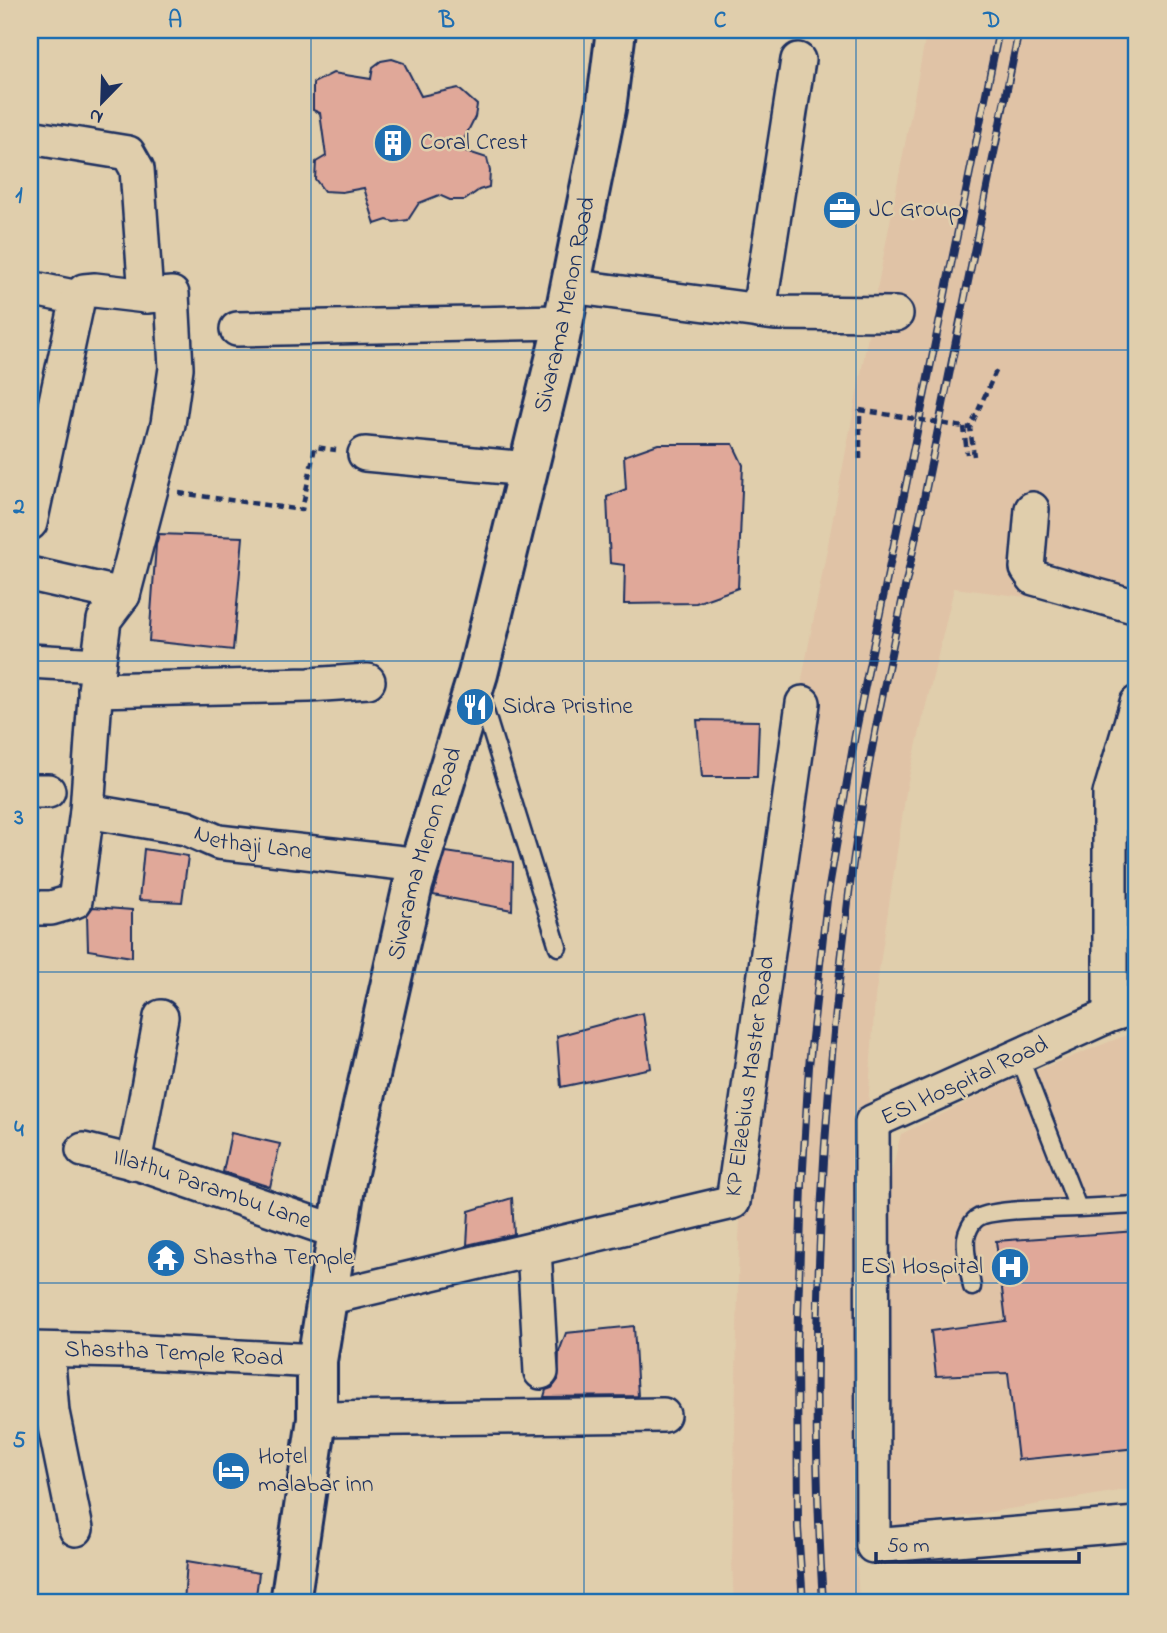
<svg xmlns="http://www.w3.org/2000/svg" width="1167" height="1633" viewBox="0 0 1167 1633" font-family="'Indie Flower',sans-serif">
<rect width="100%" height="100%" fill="#e0ceac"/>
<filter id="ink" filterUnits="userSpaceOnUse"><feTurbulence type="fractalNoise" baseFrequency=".0143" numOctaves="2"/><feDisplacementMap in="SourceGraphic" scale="14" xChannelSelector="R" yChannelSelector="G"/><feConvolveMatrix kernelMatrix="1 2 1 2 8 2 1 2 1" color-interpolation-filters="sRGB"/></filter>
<g filter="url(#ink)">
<!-- built -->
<path fill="#e0c3a6" d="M927,30H1137V611L954,588L907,785L875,997L862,1203L852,1479L859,1603H734L732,1562L739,1240L752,992L803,674Z
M1137,1031V1488L882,1530L885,1198L901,1134L1012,1080Z"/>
<!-- building -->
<path fill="#e0a899" stroke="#1b2f5e" stroke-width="2" d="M392,59L404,63L421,96L458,88L477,105L475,117L459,149L487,158L490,171L489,187L479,190L465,200H450L439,195L419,203L408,220L394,222L387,220L375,224L364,188L342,192L324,191L315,179L316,162L326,156L320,113L313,110V83L333,73L371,79L373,67L381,61Z
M658,444H733L743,465L738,588L696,603L624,604L625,565L610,563L607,497L626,489L624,456Z
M159,534L243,537L233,650L149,641L156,545Z
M697,720L759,721L757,777H702Z
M144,849L188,856L182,902L139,900Z
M446,852L513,862L512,910L433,895Z
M93,907L132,910V957L88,950L87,915Z
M643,1013L651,1068L561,1087L557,1036Z
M231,1133L280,1144L270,1187L223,1172Z
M512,1198L514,1234L467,1245L469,1211Z
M1137,1231V1448L1018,1460L1008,1373L936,1376L931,1331L1006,1321L996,1241Z
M634,1326L638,1396L544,1397L546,1390L552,1388L558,1380L559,1352L566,1333Z
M187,1561L259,1573L255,1603H184Z"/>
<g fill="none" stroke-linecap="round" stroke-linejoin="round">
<!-- lane casing -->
<g stroke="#1b2f5e" stroke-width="21">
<path id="lane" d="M480,695L558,947
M1078,1208L1137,1205
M972,1287C970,1272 964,1253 966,1238C967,1232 971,1223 976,1219C988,1208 1059,1209 1078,1208L1019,1056"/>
</g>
<!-- street casing -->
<g stroke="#1b2f5e" stroke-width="38">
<g id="street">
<path d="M30,137L128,153L137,169L146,296"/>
<path d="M570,286L775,313L896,314"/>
<path d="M30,288L78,298"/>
<path d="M759,311L798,60"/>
<path d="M237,329L563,322"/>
<path d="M365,454L528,469"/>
<path d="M1032,509L1027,568L1034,578L1137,607"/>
<path d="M30,523L78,298L84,291L95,290L146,296L172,294L176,368L168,424L123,595L30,574"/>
<path d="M30,661L98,665"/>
<path d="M95,690L309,685L368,681"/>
<path d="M30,791H48"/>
<path id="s1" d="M87,811L186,828L218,842L420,865"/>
<path d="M30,908H51L75,901L87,811L96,683L104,620L123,595"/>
<path d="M1137,1007L1110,1015L872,1122L873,1546L1137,1524"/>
<path d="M1110,1015V794L1137,703"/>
<path id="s2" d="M83,1150L140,1164L338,1232"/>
<path d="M134,1163L161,1017"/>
<path d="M534,1249L541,1372"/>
<path id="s3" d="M327,1298L733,1202L803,703"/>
<path id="s4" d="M30,1349L124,1351L317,1361"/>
<path d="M47,1350L52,1412L76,1529"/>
<path d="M317,1419L663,1415"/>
</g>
</g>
<!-- secondary casing -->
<g stroke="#1b2f5e" stroke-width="44">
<g id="secondary">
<path id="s5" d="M290,1603L317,1419V1361L346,1181L413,885L478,674L559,343L606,109L616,30"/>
</g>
</g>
<!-- path -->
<path stroke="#1b2f5e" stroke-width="4.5" stroke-dasharray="7 5" stroke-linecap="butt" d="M964,427L967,454
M974,456L970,428L997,369
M860,459V410
M179,493L302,510L315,447L336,450"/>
<!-- lane -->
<use href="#lane" stroke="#e0ceac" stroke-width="16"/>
<!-- street -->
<use href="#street" stroke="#e0ceac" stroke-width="33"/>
<!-- secondary -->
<use href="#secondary" stroke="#e0ceac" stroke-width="38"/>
<!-- rail casing -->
<g stroke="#1b2f5e" stroke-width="8">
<path id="rail" d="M803,1603L798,1528L797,1345L802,1185L809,1066L827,899L855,735L999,30
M823,1603C808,1364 820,1123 850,885C868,745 902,607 930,469C961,323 988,176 1019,30"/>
</g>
<!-- rail -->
<use href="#rail" stroke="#e0ceac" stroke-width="5" stroke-dasharray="16" stroke-linecap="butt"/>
<!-- path-bridge -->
<path stroke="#1b2f5e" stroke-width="4.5" stroke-dasharray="7 5" stroke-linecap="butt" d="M860,410L970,428"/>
</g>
</g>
<!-- grid -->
<path fill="none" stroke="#1f6fb2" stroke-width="2" stroke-opacity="0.55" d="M311,30V1603M584,30V1603M856,30V1603M30,350H1137M30,661H1137M30,972H1137M30,1283H1137"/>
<!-- icons -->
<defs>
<g id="building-disc" transform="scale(2.0125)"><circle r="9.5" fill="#1f6fb2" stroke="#e0ceac"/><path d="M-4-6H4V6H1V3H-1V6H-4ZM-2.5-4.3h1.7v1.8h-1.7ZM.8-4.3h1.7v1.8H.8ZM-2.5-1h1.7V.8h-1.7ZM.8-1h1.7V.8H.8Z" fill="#fff"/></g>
<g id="office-disc" transform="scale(2.0125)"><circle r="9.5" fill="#1f6fb2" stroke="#e0ceac"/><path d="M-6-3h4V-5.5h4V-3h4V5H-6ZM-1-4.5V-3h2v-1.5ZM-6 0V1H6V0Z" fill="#fff"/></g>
<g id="restaurant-disc" transform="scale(2.0125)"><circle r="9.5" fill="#1f6fb2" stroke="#e0ceac"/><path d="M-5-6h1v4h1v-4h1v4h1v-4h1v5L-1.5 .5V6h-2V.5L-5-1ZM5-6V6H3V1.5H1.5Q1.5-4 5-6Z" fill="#fff"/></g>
<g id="temple-disc" transform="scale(2.0125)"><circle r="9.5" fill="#1f6fb2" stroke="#e0ceac"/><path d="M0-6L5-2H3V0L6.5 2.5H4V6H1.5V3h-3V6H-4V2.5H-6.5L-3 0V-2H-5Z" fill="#fff"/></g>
<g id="hospital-disc" transform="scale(2.0125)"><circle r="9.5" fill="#1f6fb2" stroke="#e0ceac"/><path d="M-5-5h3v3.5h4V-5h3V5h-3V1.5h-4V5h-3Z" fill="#fff"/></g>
<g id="hotel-disc" transform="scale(2.0125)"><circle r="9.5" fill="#1f6fb2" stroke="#e0ceac"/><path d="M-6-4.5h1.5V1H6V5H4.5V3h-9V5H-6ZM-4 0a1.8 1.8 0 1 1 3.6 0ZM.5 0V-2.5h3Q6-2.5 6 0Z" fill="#fff"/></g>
</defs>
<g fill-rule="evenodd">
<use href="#building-disc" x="393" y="143"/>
<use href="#office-disc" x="842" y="210"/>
<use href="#restaurant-disc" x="475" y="707"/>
<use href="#temple-disc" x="166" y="1258"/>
<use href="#hospital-disc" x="1010" y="1267"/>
<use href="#hotel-disc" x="231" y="1471"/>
</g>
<g text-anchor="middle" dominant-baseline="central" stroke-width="5" stroke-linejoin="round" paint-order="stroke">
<!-- poi labels -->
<g font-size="24" fill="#1b2f5e" stroke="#e0ceac" text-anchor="start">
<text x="420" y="143">Coral Crest</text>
<text x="869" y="210">JC Group</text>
<text x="502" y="707">Sidra Pristine</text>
<text x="193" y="1258">Shastha Temple</text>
<text x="983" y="1267" text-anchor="end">ESI Hospital</text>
<text x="258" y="1457">Hotel<tspan x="258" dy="28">malabar inn</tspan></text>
</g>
<!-- street labels -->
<g font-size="24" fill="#1b2f5e" stroke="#e0ceac">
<text stroke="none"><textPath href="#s5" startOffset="1330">Sivarama Menon Road</textPath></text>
<text stroke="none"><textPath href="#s1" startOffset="170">Nethaji Lane</textPath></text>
<text stroke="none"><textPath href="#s5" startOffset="763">Sivarama Menon Road</textPath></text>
<text stroke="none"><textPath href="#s3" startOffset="544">KP Elzebius Master Road</textPath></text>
<text transform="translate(965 1082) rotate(-25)">ESI Hospital Road</text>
<text stroke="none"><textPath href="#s2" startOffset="135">Illathu Parambu Lane</textPath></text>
<text stroke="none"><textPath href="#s4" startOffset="144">Shastha Temple Road</textPath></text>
</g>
</g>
<!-- margin -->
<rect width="1167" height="1633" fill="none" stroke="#e0ceac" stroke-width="77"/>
<!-- north arrow -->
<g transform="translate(102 102) rotate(203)" stroke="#e0ceac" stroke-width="5" paint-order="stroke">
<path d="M0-5L12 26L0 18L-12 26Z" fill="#1b2f5e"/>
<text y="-10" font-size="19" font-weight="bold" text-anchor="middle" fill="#1b2f5e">N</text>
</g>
<!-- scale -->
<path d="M876 1552v10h203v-10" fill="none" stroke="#1b2f5e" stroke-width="3.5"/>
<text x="887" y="1552" font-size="21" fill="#1b2f5e" stroke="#e0ceac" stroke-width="5" paint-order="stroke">50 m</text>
<rect x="38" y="38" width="1090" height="1556" fill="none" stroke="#1f6fb2" stroke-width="2.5"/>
<g font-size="23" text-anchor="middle" font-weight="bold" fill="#1f6fb2">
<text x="175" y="27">A</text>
<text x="447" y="27">B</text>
<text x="720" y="27">C</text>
<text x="992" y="27">D</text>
<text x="19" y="202">1</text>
<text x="19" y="513">2</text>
<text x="19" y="824">3</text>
<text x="19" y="1136">4</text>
<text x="19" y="1447">5</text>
</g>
</svg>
